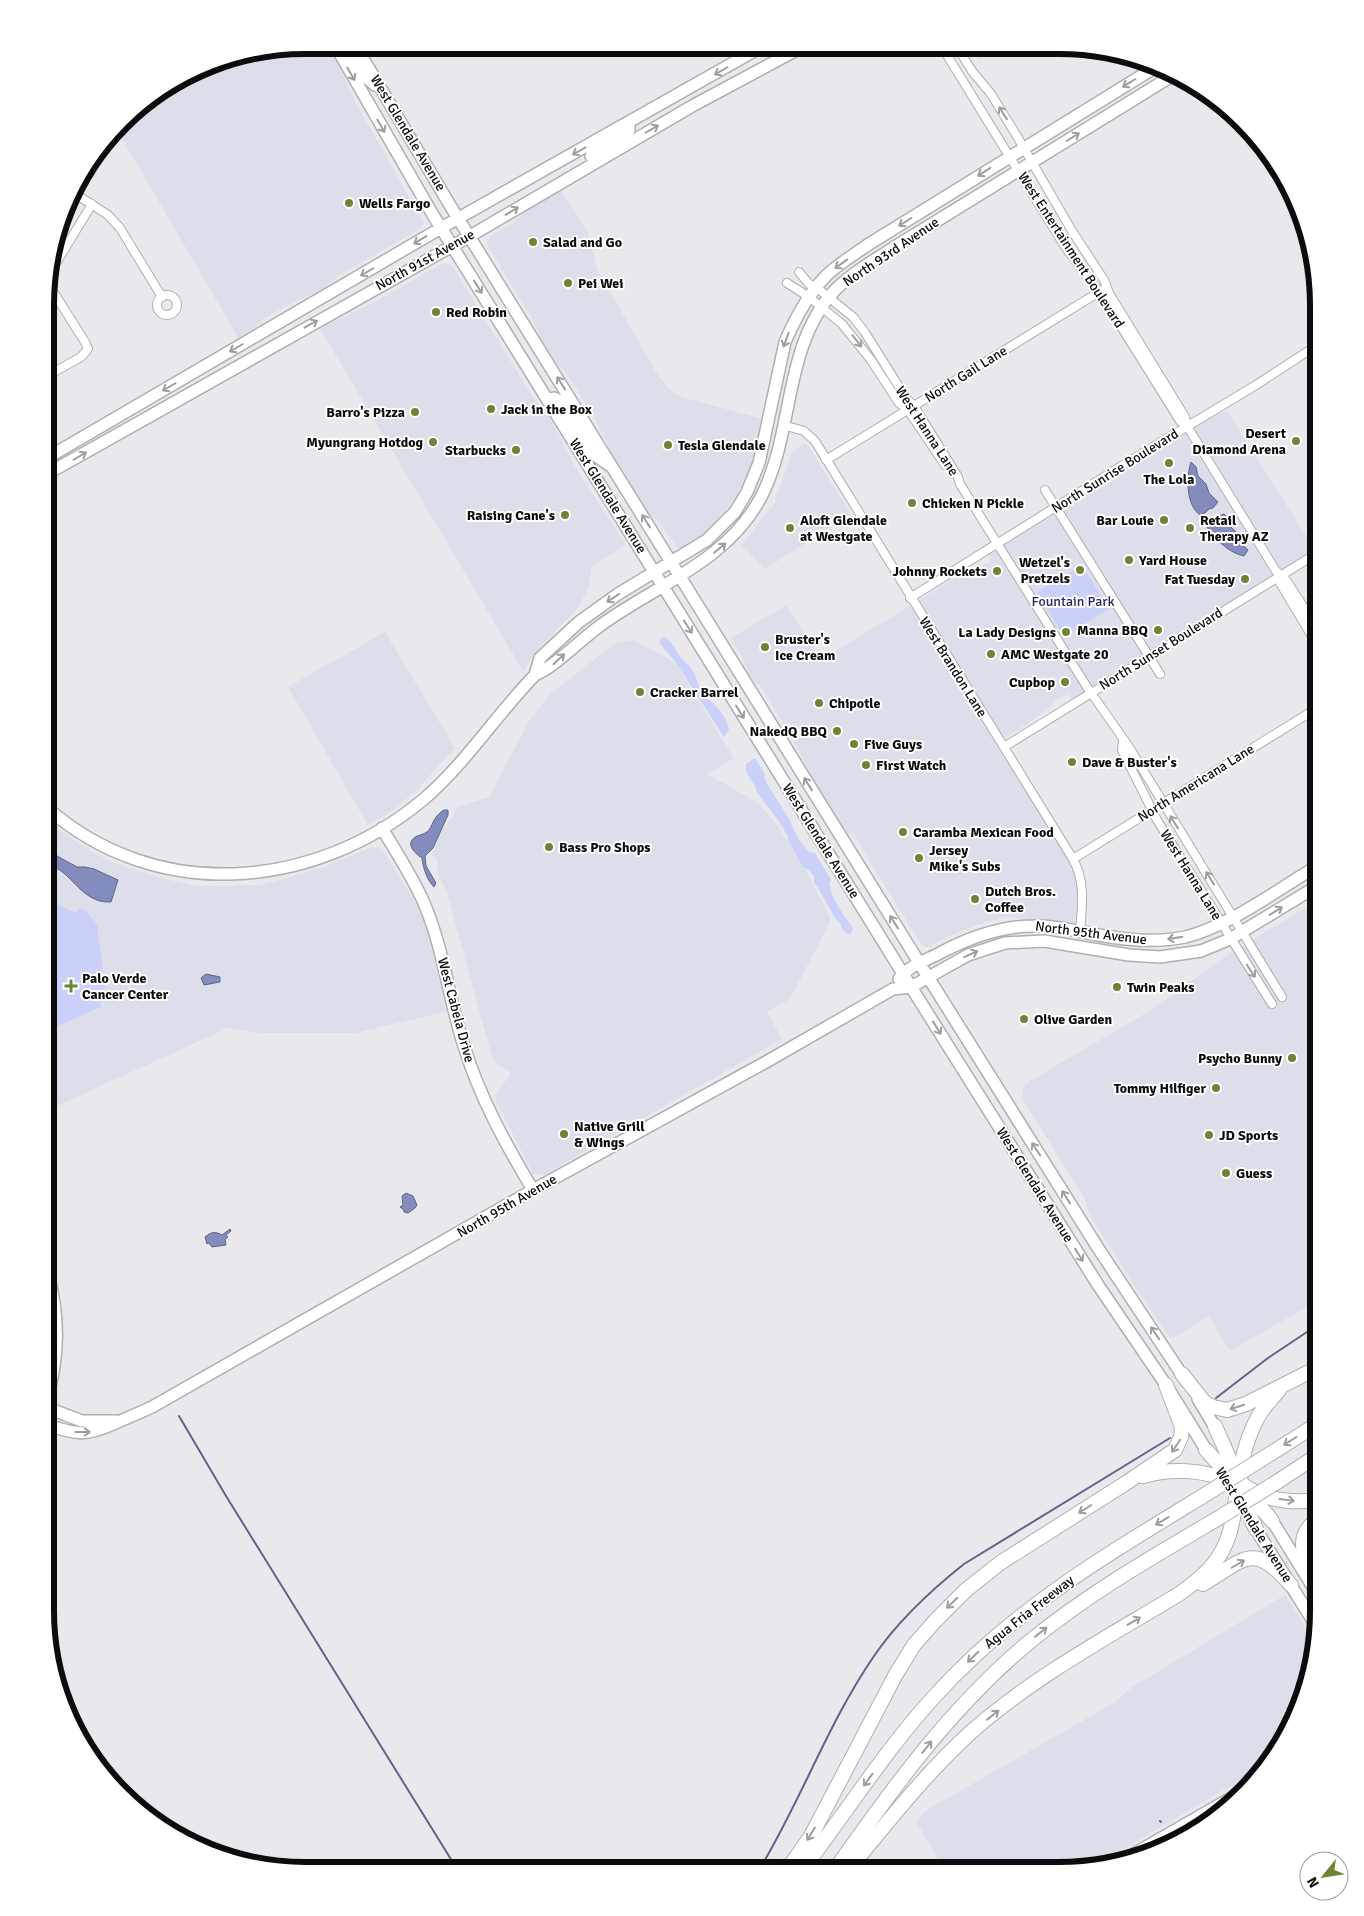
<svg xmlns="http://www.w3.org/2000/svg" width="1364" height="1916" viewBox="0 0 1364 1916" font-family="Signika,sans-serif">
<rect width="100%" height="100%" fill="#e9e9ed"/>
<!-- built -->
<path fill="#dcdee9" d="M305,45H325L338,64L356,103L423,222L420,229L338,276L324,289L290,304L262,320L250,332L239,339L117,130L134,109L221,59Z
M972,47H1000L980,59Z
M561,190L588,233L597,269L659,377L668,388L681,397L763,419L751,466L736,497L723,514L705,533L682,548H677L662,525L649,514L616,460L593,416L566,372L554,361L541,339L533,320L488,246L487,242L490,236L513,223L523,213Z
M447,263L453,267L532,396L550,418L577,470L626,545L592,566L588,589L577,609L538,649L523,671L319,327L332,323L375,302L441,264Z
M1227,411L1315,550L1072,700L1068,694L1054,702L1048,709L1027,724L996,743L1075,869L1078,879V890L1075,923L1008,917L986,922L951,935L929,947H925L921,944L853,834L847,833L814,781L792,737L760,685L754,682L749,675L741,655L731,638L786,605L821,660L962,574L964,577L990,561L988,556L994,552L1211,417Z
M804,443L807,444L851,514L765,569L741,546L774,504L792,452Z
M385,632L455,748L416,791L392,811L368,825L288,687Z
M634,640L671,660L677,666L734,758L707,774L757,802L777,825L808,874L831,920L790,999L767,1012L782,1039L544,1175L533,1174L495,1099L496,1094L511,1073L493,1061L446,889L438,876L437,859L431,855L442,830L453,817L457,807L489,797L529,721L550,694L616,643Z
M46,821L89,850L112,862L151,875L194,886L260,885L322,868L371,847L381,848L384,851L412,897L429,930L449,1011L355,1033H259L228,1028L46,1111Z
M1319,900V1300L1230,1351L1209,1316L1171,1339L1139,1293L1089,1213L1085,1199L1023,1100L1022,1092L1026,1084L1030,1081L1146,1013L1226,956Z
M1285,1595L1301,1619L1310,1641L1314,1649L1305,1695L1275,1756L1268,1764L1091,1868L1059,1871H945L916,1821L927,1810L1114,1703L1132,1687Z"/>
<!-- green -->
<path fill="#cad0f8" d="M1082,565L1109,609L1064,636L1037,592Z
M665,637C674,643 675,651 682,659C686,664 691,666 694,673C697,679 698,686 702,691C712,704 725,711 729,729L724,737L674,660L659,643L661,638Z
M755,758L765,774L764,776L766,782L789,819L799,840L809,852L815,853L831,880L829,883C832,900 843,914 853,928L851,933L847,934L842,929L840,923L835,918L817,886L814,884V876L809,870L803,867L788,841V836L780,823L757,792C755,781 744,776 746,764Z
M46,892L51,895L49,900L76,913L80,908L86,911L97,924L105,988L99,991L101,1007L46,1031Z"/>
<!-- water -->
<path fill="#848bbd" stroke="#606588" d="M1191,462L1196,467L1198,476L1206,484L1209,493L1218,502L1213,508L1209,509L1205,513L1200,515C1186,505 1186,477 1191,462Z
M1224,514L1228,518L1230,526L1238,534L1240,543L1248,550L1244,556C1229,553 1216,540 1207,527L1208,523L1216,519L1219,516Z
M444,810H448V815L433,848L425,856L426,866L436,883L434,887C427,880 423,868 422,858C417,855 406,846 413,839C416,835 423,835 427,832C433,827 432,817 444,810Z
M46,841L57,856L77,867H85L94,869L118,880L111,902C79,904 70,865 46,866Z
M206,974L220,977V982L204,985L201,978Z
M406,1193L413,1196L417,1205L415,1208L408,1213L404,1212V1210L400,1207L403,1205L402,1196Z
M230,1229L231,1231L226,1235L228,1237L225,1239L226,1245L212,1247L209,1243L207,1244L205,1237C211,1232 215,1231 222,1235Z"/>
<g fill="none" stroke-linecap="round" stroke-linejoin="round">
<!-- stream -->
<path stroke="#606588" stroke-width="2" d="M1216,1398L1268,1358L1319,1324
M179,1416L226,1496L457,1869
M1160,1821L1161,1822
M759,1870C801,1801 828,1723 874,1656C898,1621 930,1591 964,1564L1170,1438"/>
<!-- street casing -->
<g stroke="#aeafb2" stroke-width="10">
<path id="street" d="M942,47L1064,245L1094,286L1099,291L1180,421L1187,426
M957,47L972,71L991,94L1018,138L1072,231L1104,280L1109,293L1185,417L1187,426L1276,571L1286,580L1319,631
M74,193L108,215L120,228L162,297
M799,272L809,284L816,287L853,317L864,331L906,398L914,406L958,477L960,484L1087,687L1129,747L1282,997
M47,278L92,204
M787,283L809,297L842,324L871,360L899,403L908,410L945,465
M157 305a10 10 0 1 1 20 0a10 10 0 1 1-20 0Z
M47,376L81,357L88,349L85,342L54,293L47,287
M783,425L804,431L815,441L1073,859C1086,883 1082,906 1080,932
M826,460L1104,289
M1045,490L1160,674
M1280,576V583L1319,648
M910,598L1128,462L1256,385L1319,344
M1123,741L1122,750L1157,820L1272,1004
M1004,747L1319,552
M1073,859L1319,707"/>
</g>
<!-- secondary casing -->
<g stroke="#aeafb2" stroke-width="14">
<path id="secondary" d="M335,45L433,215L918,998L1098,1285L1166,1385L1210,1456
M335,45L349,51L363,75L375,85
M355,45L451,207L928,977L1098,1248L1186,1381
M591,156L627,133L629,130V123
M548,400L554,398L558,400L592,453L609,465
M47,458L441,228L763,46
M47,474L470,236L694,105L804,46
M535,675L540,658L579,622L618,594L707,540L735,512L747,492L759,463L785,342C795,319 808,294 826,276C838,264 855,254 869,244L1159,65
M46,807C156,904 314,891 424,799C466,763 496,715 535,675C557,665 580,640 601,625C656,585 728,561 761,497C795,432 782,347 835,290C852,273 873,261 893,248L1175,74
M382,828C397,854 415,880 426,908C444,952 449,999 463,1043C479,1096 505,1143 533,1190
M899,979C908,966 927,960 940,953C970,937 1000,926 1034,926C1051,925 1067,929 1083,932C1117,939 1151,944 1185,937C1228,927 1280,888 1319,865
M1198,1399L1218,1432
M45,1404C60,1360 60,1312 46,1268
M45,1407L82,1421H116
M45,1424C79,1436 88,1436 120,1421C130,1417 141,1412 152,1407L533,1190L766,1062L893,989L911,987L968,955L1005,943L1044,941L1129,955L1160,957L1201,951L1230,939L1319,885
M1268,1514L1318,1595
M1252,1523L1318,1629
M1118,1863L1245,1790"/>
</g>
<!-- highway casing -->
<g stroke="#aeafb2" stroke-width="16">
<path id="highway" d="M1182,1374L1205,1403L1213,1407L1227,1410L1246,1404L1319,1367
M1206,1450C1239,1488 1266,1507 1318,1500
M1262,1459L1319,1423
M1143,1476C1169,1468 1205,1469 1230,1482C1247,1491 1260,1506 1272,1521
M1277,1482L1318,1455
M1256,1529C1250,1516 1243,1503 1241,1489C1238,1467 1247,1437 1258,1417C1263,1407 1272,1399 1279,1390
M1318,1581C1305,1559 1292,1538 1318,1519
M1203,1584C1245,1559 1253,1541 1291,1585
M787,1870L811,1836L896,1674L914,1645L935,1621L966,1590L1000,1563L1126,1483L1175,1450L1181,1437L1182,1427L1166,1385
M802,1870C845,1814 885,1751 932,1699C1012,1610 1103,1557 1203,1496
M835,1870C892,1789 951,1707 1028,1643C1086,1595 1152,1557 1217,1519
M848,1870C887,1823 925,1774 971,1732C1033,1677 1108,1637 1179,1594C1212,1571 1229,1552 1234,1511C1236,1501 1238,1490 1236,1480C1232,1461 1222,1443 1215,1426"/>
</g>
<!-- street -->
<use href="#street" stroke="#fff" stroke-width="8"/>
<!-- secondary -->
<use href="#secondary" stroke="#fff" stroke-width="11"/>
<!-- highway -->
<use href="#highway" stroke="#fff" stroke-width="14"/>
<!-- highway-bridge casing -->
<g stroke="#aeafb2" stroke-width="16" stroke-linecap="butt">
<path id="highway-bridge" d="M1203,1496L1262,1459
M1217,1519L1277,1482"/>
</g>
<!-- highway-bridge -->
<use href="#highway-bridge" stroke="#fff" stroke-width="14"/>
</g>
<!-- one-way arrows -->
<defs><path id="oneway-shaft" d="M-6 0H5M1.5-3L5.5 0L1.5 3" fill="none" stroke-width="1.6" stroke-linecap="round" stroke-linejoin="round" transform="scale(1.25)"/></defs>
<g stroke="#9e9e9e">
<use href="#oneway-shaft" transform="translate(721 71) rotate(150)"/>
<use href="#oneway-shaft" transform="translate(351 74) rotate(60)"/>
<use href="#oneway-shaft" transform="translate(1129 83) rotate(148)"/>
<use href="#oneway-shaft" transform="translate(1003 113) rotate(-122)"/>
<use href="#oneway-shaft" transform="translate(381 126) rotate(60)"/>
<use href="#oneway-shaft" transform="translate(652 129) rotate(-30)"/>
<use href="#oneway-shaft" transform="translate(1073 137) rotate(-32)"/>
<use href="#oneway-shaft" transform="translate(579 151) rotate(151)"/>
<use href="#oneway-shaft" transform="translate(984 172) rotate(147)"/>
<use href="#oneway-shaft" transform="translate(512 211) rotate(-31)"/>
<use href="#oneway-shaft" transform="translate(905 222) rotate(148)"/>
<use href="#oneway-shaft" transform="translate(420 240) rotate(149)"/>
<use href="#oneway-shaft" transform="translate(841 264) rotate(144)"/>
<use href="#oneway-shaft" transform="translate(367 272) rotate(150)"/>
<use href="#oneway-shaft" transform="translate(478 287) rotate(58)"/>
<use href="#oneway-shaft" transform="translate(311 324) rotate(-29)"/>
<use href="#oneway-shaft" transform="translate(786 340) rotate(110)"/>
<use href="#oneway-shaft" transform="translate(857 341) rotate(52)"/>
<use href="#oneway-shaft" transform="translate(236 348) rotate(150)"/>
<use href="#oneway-shaft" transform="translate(561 383) rotate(-122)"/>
<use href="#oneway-shaft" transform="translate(169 387) rotate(150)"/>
<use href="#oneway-shaft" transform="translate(80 456) rotate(-30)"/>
<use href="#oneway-shaft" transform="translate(646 521) rotate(-122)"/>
<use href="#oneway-shaft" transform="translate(720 548) rotate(-40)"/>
<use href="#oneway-shaft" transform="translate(613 598) rotate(146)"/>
<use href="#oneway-shaft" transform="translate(688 627) rotate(58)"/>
<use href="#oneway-shaft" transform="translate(559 659) rotate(-43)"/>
<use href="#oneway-shaft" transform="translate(740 712) rotate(58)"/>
<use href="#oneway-shaft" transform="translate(808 784) rotate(-122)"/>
<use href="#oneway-shaft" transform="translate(1174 822) rotate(-122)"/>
<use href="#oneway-shaft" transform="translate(1210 878) rotate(-122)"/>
<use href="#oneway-shaft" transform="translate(1276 911) rotate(-32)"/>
<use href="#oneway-shaft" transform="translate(894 922) rotate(-122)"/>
<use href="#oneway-shaft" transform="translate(1175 938) rotate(170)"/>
<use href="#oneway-shaft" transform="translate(971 954) rotate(-24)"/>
<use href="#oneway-shaft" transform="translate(1251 971) rotate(57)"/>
<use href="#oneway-shaft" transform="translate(937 1028) rotate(58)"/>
<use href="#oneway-shaft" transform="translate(1036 1149) rotate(-123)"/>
<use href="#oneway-shaft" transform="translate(1066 1197) rotate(-122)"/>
<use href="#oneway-shaft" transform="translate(1079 1255) rotate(58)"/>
<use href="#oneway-shaft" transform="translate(1155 1333) rotate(-124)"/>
<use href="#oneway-shaft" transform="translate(1237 1407) rotate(162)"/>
<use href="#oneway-shaft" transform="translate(83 1432)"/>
<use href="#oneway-shaft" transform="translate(1290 1441) rotate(148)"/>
<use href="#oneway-shaft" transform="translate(1176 1446) rotate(124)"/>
<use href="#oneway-shaft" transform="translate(1287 1500) rotate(8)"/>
<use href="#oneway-shaft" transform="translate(1085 1509) rotate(148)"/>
<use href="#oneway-shaft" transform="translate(1162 1521) rotate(149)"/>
<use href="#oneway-shaft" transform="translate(1238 1564) rotate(-30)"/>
<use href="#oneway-shaft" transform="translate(952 1603) rotate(136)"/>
<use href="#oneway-shaft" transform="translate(1134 1621) rotate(-31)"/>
<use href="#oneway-shaft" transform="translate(1041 1632) rotate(-38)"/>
<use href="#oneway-shaft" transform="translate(973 1657) rotate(136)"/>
<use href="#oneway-shaft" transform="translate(993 1715) rotate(-38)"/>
<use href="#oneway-shaft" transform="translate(927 1747) rotate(-52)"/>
<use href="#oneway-shaft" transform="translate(868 1780) rotate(126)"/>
<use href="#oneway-shaft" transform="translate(811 1834) rotate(121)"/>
</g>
<!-- markers -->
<g fill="#6d8335" stroke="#fff" stroke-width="2">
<circle cx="349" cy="203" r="5"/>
<circle cx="533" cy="242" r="5"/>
<circle cx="568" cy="283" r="5"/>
<circle cx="436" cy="312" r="5"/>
<circle cx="491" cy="409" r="5"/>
<circle cx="415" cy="412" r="5"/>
<circle cx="1296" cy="441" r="5"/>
<circle cx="433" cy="442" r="5"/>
<circle cx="668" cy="445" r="5"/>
<circle cx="516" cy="450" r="5"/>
<circle cx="1169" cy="463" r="5"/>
<circle cx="912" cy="503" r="5"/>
<circle cx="565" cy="515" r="5"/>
<circle cx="1164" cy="520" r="5"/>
<circle cx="790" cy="528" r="5"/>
<circle cx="1190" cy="528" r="5"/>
<circle cx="1129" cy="560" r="5"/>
<circle cx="1080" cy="570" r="5"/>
<circle cx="997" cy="571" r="5"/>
<circle cx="1245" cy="579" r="5"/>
<circle cx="1158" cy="630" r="5"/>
<circle cx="1066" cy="632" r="5"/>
<circle cx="765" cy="647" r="5"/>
<circle cx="991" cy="654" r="5"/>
<circle cx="1065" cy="682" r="5"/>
<circle cx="640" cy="692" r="5"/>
<circle cx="819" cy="703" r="5"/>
<circle cx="837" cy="731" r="5"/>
<circle cx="854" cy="744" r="5"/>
<circle cx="1072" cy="762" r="5"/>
<circle cx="866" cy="765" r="5"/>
<circle cx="903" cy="832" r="5"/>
<circle cx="549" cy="847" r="5"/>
<circle cx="919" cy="858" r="5"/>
<circle cx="975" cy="899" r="5"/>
<path d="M68.5 978.5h5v5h5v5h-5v5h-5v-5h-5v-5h5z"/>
<circle cx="1117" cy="987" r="5"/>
<circle cx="1024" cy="1019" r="5"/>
<circle cx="1292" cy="1058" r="5"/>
<circle cx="1216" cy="1088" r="5"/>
<circle cx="564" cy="1134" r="5"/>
<circle cx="1209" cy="1135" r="5"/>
<circle cx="1226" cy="1173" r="5"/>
</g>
<g text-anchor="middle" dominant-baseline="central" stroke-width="4" stroke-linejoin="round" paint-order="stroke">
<!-- street labels -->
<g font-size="14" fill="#0c0c0d" stroke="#fff">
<text transform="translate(408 133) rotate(59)">West Glendale Avenue</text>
<text transform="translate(1071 250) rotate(57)">West Entertainment Boulevard</text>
<text transform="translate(891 252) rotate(-34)">North 93rd Avenue</text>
<text transform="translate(425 260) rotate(-29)">North 91st Avenue</text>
<text transform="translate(966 374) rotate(-32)">North Gail Lane</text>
<text transform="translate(927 431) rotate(57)">West Hanna Lane</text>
<text transform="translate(1115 471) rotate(-32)">North Sunrise Boulevard</text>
<text transform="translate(608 496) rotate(58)">West Glendale Avenue</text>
<text transform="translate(1161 649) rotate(-32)">North Sunset Boulevard</text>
<text transform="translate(953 667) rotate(58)">West Brandon Lane</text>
<text transform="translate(1196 783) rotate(-32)">North Americana Lane</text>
<text transform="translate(821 841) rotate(58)">West Glendale Avenue</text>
<text transform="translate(1191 875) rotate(58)">West Hanna Lane</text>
<text transform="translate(1091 933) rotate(7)">North 95th Avenue</text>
<text transform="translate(456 1010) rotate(75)">West Cabela Drive</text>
<text transform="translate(1035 1185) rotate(58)">West Glendale Avenue</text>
<text transform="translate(507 1206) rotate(-30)">North 95th Avenue</text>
<text transform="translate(1254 1525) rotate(58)">West Glendale Avenue</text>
<text transform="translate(1029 1612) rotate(-38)">Agua Fria Freeway</text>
</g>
<!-- poi labels -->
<g font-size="14" font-weight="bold" fill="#0c0c0d" stroke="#fff" text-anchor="start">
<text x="359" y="203">Wells Fargo</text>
<text x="543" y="242">Salad and Go</text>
<text x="578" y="283">Pei Wei</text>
<text x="446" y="312">Red Robin</text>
<text x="501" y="409">Jack in the Box</text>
<text x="405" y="412" text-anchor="end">Barro's Pizza</text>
<text x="1286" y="433" text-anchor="end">Desert<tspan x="1286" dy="16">Diamond Arena</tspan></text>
<text x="423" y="442" text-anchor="end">Myungrang Hotdog</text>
<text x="678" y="445">Tesla Glendale</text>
<text x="506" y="450" text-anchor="end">Starbucks</text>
<text x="1169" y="479" text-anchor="middle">The Lola</text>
<text x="922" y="503">Chicken N Pickle</text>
<text x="555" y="515" text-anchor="end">Raising Cane's</text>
<text x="800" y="520">Aloft Glendale<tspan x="800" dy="16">at Westgate</tspan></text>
<text x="1154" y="520" text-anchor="end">Bar Louie</text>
<text x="1200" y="520">Retail<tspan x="1200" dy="16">Therapy AZ</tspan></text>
<text x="1139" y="560">Yard House</text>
<text x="1070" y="562" text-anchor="end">Wetzel's<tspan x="1070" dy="16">Pretzels</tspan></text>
<text x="987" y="571" text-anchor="end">Johnny Rockets</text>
<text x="1235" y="579" text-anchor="end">Fat Tuesday</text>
<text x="1148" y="630" text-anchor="end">Manna BBQ</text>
<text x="1056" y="632" text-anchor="end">La Lady Designs</text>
<text x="775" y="639">Bruster's<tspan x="775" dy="16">Ice Cream</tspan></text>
<text x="1001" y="654">AMC Westgate 20</text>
<text x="1055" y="682" text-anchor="end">Cupbop</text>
<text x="650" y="692">Cracker Barrel</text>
<text x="829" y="703">Chipotle</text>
<text x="827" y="731" text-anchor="end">NakedQ BBQ</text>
<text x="864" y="744">Five Guys</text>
<text x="1082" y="762">Dave &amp; Buster's</text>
<text x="876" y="765">First Watch</text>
<text x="913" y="832">Caramba Mexican Food</text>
<text x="559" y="847">Bass Pro Shops</text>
<text x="929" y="850">Jersey<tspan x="929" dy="16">Mike's Subs</tspan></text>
<text x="985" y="891">Dutch Bros.<tspan x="985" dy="16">Coffee</tspan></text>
<text x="82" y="978">Palo Verde<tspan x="82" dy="16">Cancer Center</tspan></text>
<text x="1127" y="987">Twin Peaks</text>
<text x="1034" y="1019">Olive Garden</text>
<text x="1282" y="1058" text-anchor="end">Psycho Bunny</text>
<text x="1206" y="1088" text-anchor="end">Tommy Hilfiger</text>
<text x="574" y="1126">Native Grill<tspan x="574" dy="16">&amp; Wings</tspan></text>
<text x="1219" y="1135">JD Sports</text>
<text x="1236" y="1173">Guess</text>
</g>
<!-- park labels -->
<g font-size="14" fill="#262663" stroke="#fff">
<text x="1073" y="601">Fountain Park</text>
</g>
</g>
<!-- crop -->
<path d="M0 0H1364V1916H0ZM305 54H1059A251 251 0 0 1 1310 305V1611A251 251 0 0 1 1059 1862H305A251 251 0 0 1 54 1611V305A251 251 0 0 1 305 54Z" fill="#fff" fill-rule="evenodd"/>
<path fill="none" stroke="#0c0c0d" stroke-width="6" d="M305 54H1059A251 251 0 0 1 1310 305V1611A251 251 0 0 1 1059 1862H305A251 251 0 0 1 54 1611V305A251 251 0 0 1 305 54Z"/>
<!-- north arrow -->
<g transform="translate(1324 1876) rotate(240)"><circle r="24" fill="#ffffff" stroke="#9e9e9e"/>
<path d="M0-4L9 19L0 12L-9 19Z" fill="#6d8335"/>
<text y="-8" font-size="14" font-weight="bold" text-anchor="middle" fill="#0c0c0d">N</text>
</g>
</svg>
